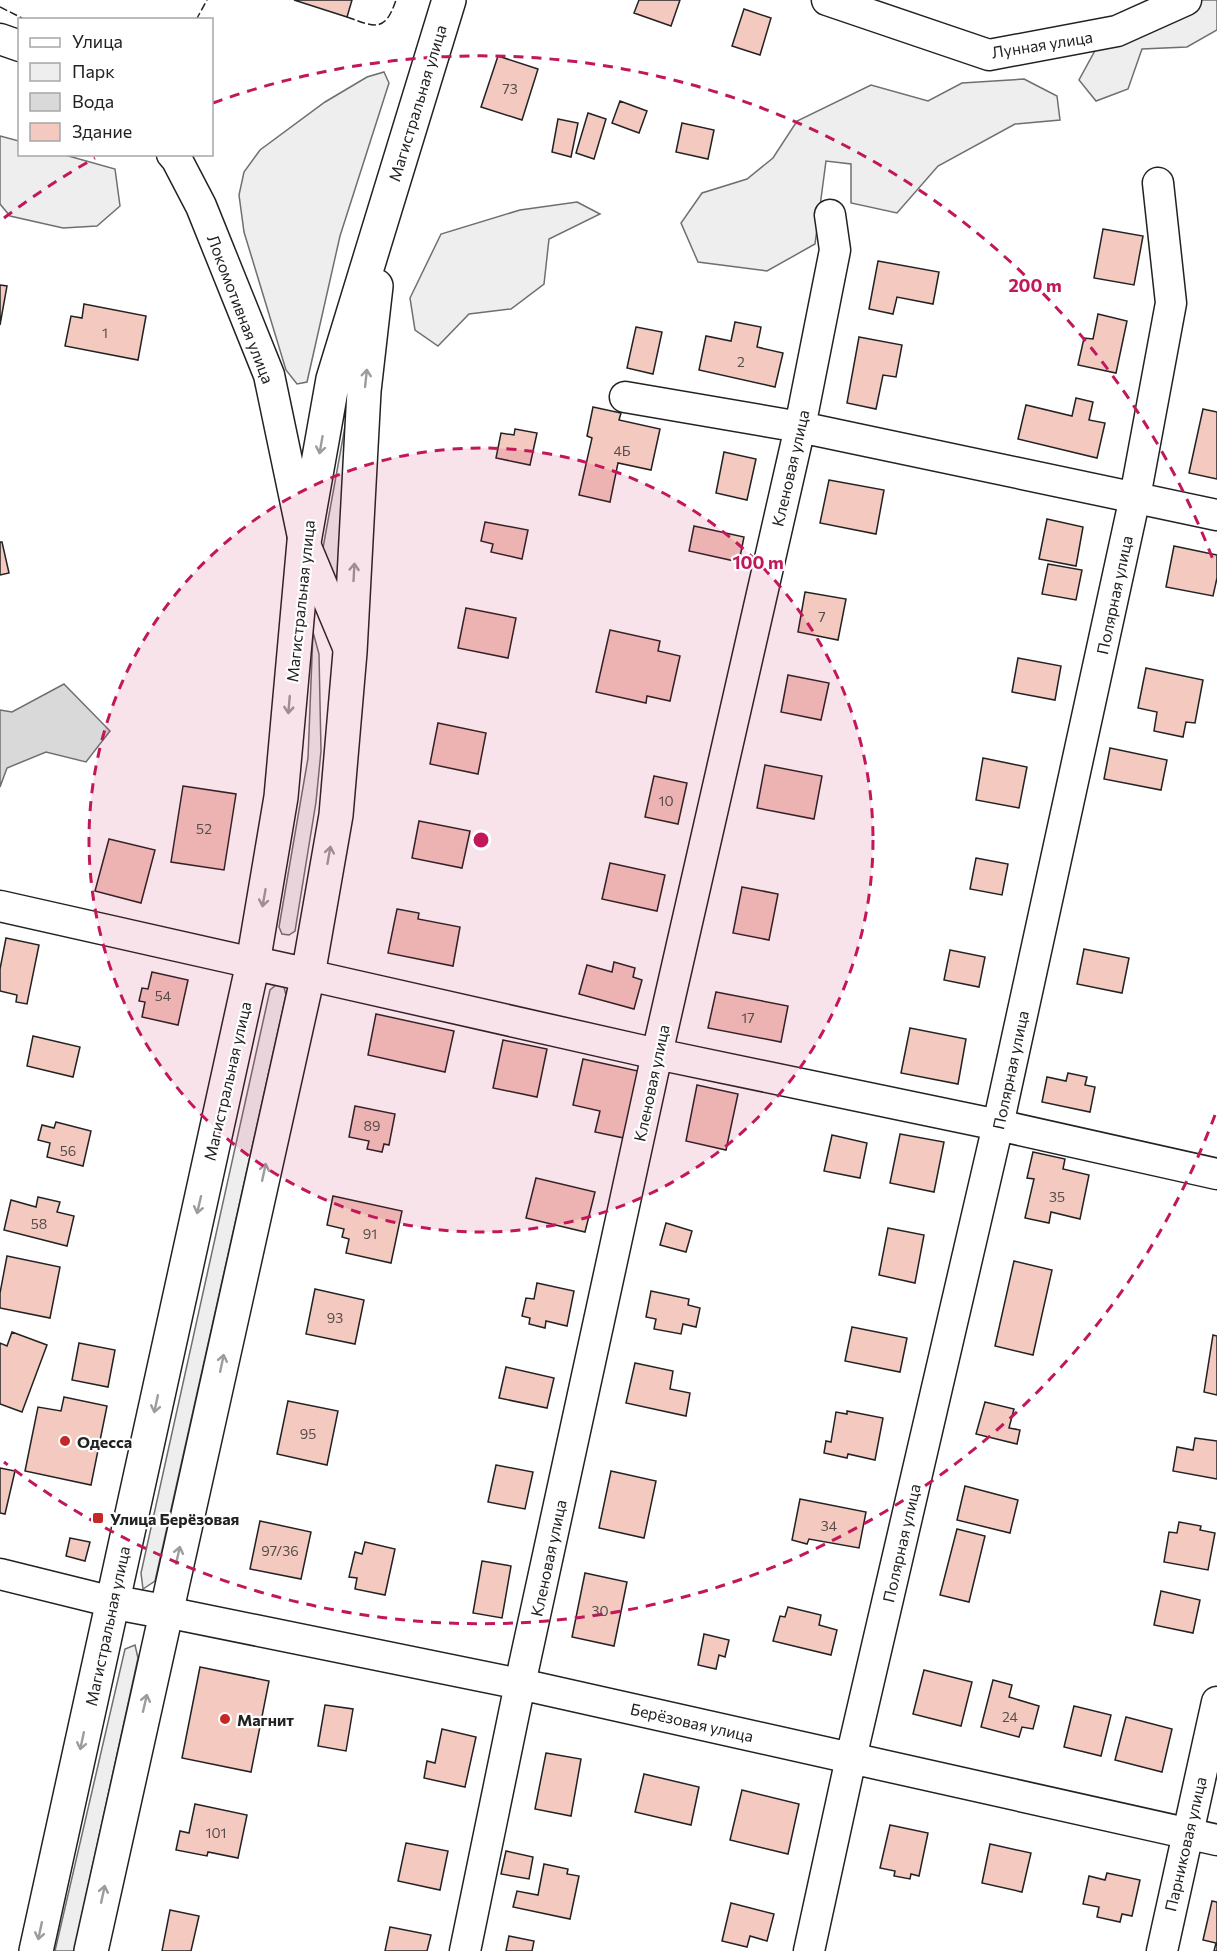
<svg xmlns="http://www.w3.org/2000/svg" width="1217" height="1951" viewBox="0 0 1217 1951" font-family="Commissioner,sans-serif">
<rect width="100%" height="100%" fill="#fff"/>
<!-- green -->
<path fill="#eee" stroke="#6f6f6f" stroke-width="1.5" d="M1172,0H1217V30L1187,47L1142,49L1128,89L1096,101L1079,80L1097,47Z
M384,72L389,83L340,236L307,382L297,384L286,370L244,232L239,195L244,172L260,150L325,102L367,77Z
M1024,79L1057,96L1060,120L1015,124L938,166L897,213L851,203V164L826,161L815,244L767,271L698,262L681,223L702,193L747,179L773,158L797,121L871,85L928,101L962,83Z
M0,136L19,141L20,154L65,155L115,169L120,206L97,226L63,228L10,216L0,204Z
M577,202L600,214L549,239L544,284L511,309L469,314L438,346L415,330L410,298L441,234L520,210Z
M348,410L340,594L323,548Z
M313,632L319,654L321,751L316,802L295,931L289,935L282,934L279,927L308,758Z
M282,980L286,995L155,1581L143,1589L141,1573L270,990Z
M135,1645L138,1658L74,1951H55L125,1649Z"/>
<!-- water -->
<path fill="#d9d9d9" stroke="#6f6f6f" stroke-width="1.5" d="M64,684L110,731L86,762L46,752L7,768L0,787V710L12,712Z"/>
<!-- building -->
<path fill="#f3c9c0" stroke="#222" stroke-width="1.5" d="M294,0H352L347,17Z
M639,0H680L671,26L634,13Z
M744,9L771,18L760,55L732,46Z
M498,56L538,69L522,120L481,107Z
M620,101L647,111L639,133L612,123Z
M588,113L606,119L594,159L576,153Z
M558,119L578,123L571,157L552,152Z
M682,123L714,130L708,159L676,152Z
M1103,229L1143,236L1134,285L1094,278Z
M878,261L939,272L933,304L897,297L893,314L869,309Z
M0,285L7,286L0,325Z
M84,304L146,316L138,360L65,346L71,316L82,318Z
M1098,314L1127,321L1116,373L1078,365L1084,338L1093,339Z
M735,322L761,327L757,347L783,353L775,387L699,370L706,336L731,341Z
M636,327L662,332L653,374L627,368Z
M859,337L902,345L896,377L883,375L876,409L847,403Z
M1076,398L1093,402L1089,420L1105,423L1097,458L1018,439L1026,405L1072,416Z
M593,407L621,413L619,420L660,429L651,470L618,463L610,502L579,495L592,438L587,436Z
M1203,409L1217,412V479L1189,473Z
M515,429L537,433L530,465L496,458L501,433L514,435Z
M724,452L756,459L747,500L716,493Z
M829,480L884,490L876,534L820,523Z
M1047,519L1083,527L1076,566L1039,559Z
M485,522L528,530L522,559L491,552L493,544L481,541Z
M694,526L744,537L739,562L689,551Z
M0,542H2L9,573L0,575Z
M1174,546L1217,555V578L1213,596L1166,587Z
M1048,564L1082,570L1076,600L1042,594Z
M805,592L846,599L838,640L798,632Z
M466,608L516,618L508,658L458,648Z
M610,630L660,641L658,651L680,656L670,701L647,696L646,703L596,692Z
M1018,658L1061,666L1055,700L1012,692Z
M1146,668L1203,680L1195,723L1186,722L1183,737L1154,731L1157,712L1138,708Z
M788,675L829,683L821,720L781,712Z
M438,723L486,733L478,774L430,764Z
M1110,748L1167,760L1161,790L1104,779Z
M983,758L1027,767L1019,808L976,800Z
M765,765L822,776L814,819L757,808Z
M654,776L687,783L678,824L645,817Z
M183,786L236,794L224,870L171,862Z
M419,821L470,831L462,868L412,858Z
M109,839L155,850L141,903L95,891Z
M976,858L1008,864L1002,895L970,889Z
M610,863L665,875L657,911L602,899Z
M742,887L778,894L769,940L733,933Z
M397,909L419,913L418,919L460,927L453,966L388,953Z
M6,938L39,945L27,1004L16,1002L17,995L0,991V969Z
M1084,949L1129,958L1122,993L1077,984Z
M950,950L985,957L979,987L944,980Z
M614,962L635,968L633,977L642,980L634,1009L579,994L587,965L612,972Z
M152,972L188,980L178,1025L142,1017L145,1002L139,1001L142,988L148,989Z
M716,992L788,1006L781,1042L708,1028Z
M376,1014L454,1031L445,1072L368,1055Z
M910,1028L966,1039L958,1084L901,1073Z
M33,1036L80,1047L73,1077L27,1066Z
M503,1040L547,1049L537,1097L493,1088Z
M583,1059L638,1071L624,1138L595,1132L600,1111L573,1105Z
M1068,1073L1087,1077L1085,1085L1095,1087L1090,1112L1042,1102L1047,1077L1066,1081Z
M697,1085L738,1094L726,1150L686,1141Z
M355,1106L395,1114L389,1145L384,1144L382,1152L367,1149L369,1141L349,1137Z
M56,1122L91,1131L83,1166L47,1157L50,1143L38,1140L42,1125L54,1128Z
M900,1134L944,1142L934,1192L890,1183Z
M832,1135L867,1143L860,1178L824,1171Z
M1033,1152L1065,1159L1063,1169L1089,1175L1080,1219L1051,1212L1049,1223L1025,1218L1034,1179L1027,1178Z
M536,1178L595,1192L585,1232L526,1218Z
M333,1196L402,1211L391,1263L346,1253L349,1239L342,1237L344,1229L327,1225Z
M38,1197L60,1202L57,1212L74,1216L67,1246L4,1230L11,1200L36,1207Z
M666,1223L692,1231L686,1252L660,1245Z
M888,1228L924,1235L915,1283L879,1275Z
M7,1256L60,1267L50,1318L0,1308V1293Z
M1014,1261L1052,1270L1033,1355L995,1346Z
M537,1283L574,1291L567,1326L546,1321L545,1328L529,1324L530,1318L522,1316L526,1298L534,1299Z
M315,1289L364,1300L355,1344L306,1334Z
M651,1291L689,1299L688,1305L700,1308L696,1327L683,1324L681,1334L654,1329L656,1319L646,1317Z
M852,1327L907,1338L900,1372L845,1361Z
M12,1332L47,1345L22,1412L0,1404V1343L7,1346Z
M1213,1335L1217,1336V1395L1204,1392Z
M79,1343L115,1350L108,1387L72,1380Z
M635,1363L673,1371L670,1389L690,1393L686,1416L626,1403Z
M506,1367L554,1378L547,1408L499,1398Z
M64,1397L107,1406L91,1485L25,1471L38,1407L61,1411Z
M288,1401L338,1411L327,1465L277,1454Z
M985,1402L1014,1409L1009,1428L1020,1430L1017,1444L976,1434Z
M847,1411L883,1418L875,1460L848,1454L847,1458L824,1453L826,1441L831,1442L836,1412L847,1414Z
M1195,1438L1217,1441V1479L1173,1471L1177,1447L1193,1450Z
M496,1465L533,1472L525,1509L488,1502Z
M0,1468L15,1471L5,1514L0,1513Z
M611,1471L656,1481L644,1538L599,1528Z
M965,1486L1018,1500L1010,1533L957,1520Z
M800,1499L866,1512L859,1548L809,1539L807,1544L792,1540Z
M260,1521L311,1532L301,1579L250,1569Z
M1179,1522L1201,1526L1200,1530L1215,1533L1208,1570L1164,1562L1169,1532L1177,1533Z
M957,1529L985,1536L969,1602L940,1595Z
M70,1538L90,1542L85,1561L66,1556Z
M365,1542L395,1549L385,1595L355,1589L357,1578L349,1577L355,1552L362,1554Z
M482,1561L511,1566L502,1618L473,1613Z
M585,1573L627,1582L614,1646L572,1637Z
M1161,1591L1200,1600L1193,1633L1154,1625Z
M788,1607L821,1615L819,1625L837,1630L831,1655L773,1641L780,1616L785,1617Z
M704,1634L729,1640L725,1657L719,1655L716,1669L698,1665Z
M200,1667L269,1681L251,1772L182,1758Z
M924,1670L972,1682L961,1726L913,1714Z
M993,1680L1012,1685L1009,1697L1039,1706L1033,1729L1022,1727L1019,1737L981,1727Z
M325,1705L353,1709L346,1751L318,1746Z
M1074,1706L1111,1715L1101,1756L1064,1747Z
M1126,1717L1172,1729L1162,1772L1115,1760Z
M442,1729L476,1737L465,1787L424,1778L427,1761L435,1763Z
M546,1753L581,1759L571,1816L535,1809Z
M644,1774L699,1787L691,1825L635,1812Z
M742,1790L799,1804L788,1854L730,1840Z
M195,1804L247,1815L238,1858L208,1852L207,1856L176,1850L180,1831L189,1833Z
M890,1825L928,1833L919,1876L911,1874L910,1879L894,1876L895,1871L880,1868Z
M406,1843L448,1851L440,1890L398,1881Z
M990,1844L1031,1853L1022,1892L982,1883Z
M506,1851L533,1857L529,1879L501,1874Z
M544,1864L568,1869L567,1874L579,1876L570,1919L513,1907L517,1891L538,1895Z
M1107,1873L1140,1880L1132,1916L1122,1914L1120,1922L1097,1917L1099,1907L1083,1904L1089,1876L1105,1880Z
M1212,1901L1217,1902V1951H1214L1216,1943L1203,1940Z
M731,1903L774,1914L767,1941L750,1936L747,1947L722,1941Z
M170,1910L199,1916L191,1951H162Z
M390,1927L431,1935L427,1951H385Z
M509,1936L534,1941L532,1951H506Z"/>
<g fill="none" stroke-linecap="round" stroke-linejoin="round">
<!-- minor casing -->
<g stroke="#222" stroke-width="33">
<path id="minor" d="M827,0L989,55L1117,31L1186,0
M0,39L20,46
M172,154L177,160L201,206L269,375L304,542L350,652
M625,397L800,427L1217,515
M0,906L253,963
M308,975L657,1054L998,1125L1217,1174
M0,1574L113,1602
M166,1612L520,1684L1217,1840
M465,1951L520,1684L657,1054L800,427L835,250L830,215
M809,1951L851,1758L998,1125L1135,497L1171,303L1158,183
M1162,1951L1217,1702"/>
</g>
<!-- major casing -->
<g stroke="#222" stroke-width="36">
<path id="major" d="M253,963L308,975
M113,1602L166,1612
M36,1951L253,963L281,797L304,542L333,379L449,0
M91,1951L308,975L336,815L350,652L364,391L376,286"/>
</g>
<!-- minor -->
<use href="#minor" stroke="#fff" stroke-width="30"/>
<!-- major -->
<use href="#major" stroke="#fff" stroke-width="33"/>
<!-- fence -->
<path stroke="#222" stroke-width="1.5" stroke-dasharray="8 3" stroke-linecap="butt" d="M0,7L26,20
M347,17C375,27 385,33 396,0
M196,20L207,0"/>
</g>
<!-- one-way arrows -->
<defs><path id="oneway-shaft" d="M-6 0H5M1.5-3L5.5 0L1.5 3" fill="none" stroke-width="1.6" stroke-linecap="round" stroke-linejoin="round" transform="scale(1.5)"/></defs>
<g stroke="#9c9c9c">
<use href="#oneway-shaft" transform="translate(366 378) rotate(-84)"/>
<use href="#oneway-shaft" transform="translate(321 445) rotate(100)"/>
<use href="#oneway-shaft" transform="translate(354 572) rotate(-87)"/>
<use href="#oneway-shaft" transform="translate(289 705) rotate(95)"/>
<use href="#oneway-shaft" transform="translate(329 855) rotate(-80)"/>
<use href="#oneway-shaft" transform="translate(264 898) rotate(100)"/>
<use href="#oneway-shaft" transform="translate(264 1172) rotate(-78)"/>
<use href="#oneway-shaft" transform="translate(199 1205) rotate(103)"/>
<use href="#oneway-shaft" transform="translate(222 1363) rotate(-78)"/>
<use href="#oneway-shaft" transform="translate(156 1404) rotate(102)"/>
<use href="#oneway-shaft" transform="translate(178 1555) rotate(-77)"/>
<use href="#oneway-shaft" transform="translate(145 1703) rotate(-77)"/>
<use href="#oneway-shaft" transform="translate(82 1741) rotate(102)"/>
<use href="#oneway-shaft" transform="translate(103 1894) rotate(-78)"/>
<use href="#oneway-shaft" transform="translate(40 1931) rotate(102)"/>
</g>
<!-- distance rings -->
<circle cx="481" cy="840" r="392" fill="#c2185b" fill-opacity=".12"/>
<g fill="none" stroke="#c2185b" stroke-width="3" stroke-dasharray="10 8">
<circle cx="481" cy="840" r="392"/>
<path d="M1215 1115A784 784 0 0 1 4 1462M4 218A784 784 0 0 1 95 158M213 103A784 784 0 0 1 1215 565"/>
</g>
<!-- markers -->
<g fill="#c62828" stroke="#fff" stroke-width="2">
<circle cx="65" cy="1441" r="6"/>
<rect x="92" y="1512" width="12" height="12" rx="3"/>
<circle cx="225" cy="1719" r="6"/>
</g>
<g text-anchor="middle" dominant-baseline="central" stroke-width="4.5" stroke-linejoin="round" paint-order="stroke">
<!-- number labels -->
<g font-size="14" fill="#564c4a">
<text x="510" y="88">73</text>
<text x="105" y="332">1</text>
<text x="741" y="361">2</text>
<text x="622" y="450">4Б</text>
<text x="822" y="616">7</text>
<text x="666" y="800">10</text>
<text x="204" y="828">52</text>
<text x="163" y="995">54</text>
<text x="748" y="1017">17</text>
<text x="372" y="1125">89</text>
<text x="68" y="1150">56</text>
<text x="1057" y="1196">35</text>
<text x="39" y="1223">58</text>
<text x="370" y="1233">91</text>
<text x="335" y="1317">93</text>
<text x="308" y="1433">95</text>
<text x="829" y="1525">34</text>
<text x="280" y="1550">97/36</text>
<text x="600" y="1610">30</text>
<text x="1010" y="1716">24</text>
<text x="216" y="1832">101</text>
</g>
<!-- street labels -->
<g font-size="16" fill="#222" stroke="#fff">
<text transform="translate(1042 44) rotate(-9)">Лунная улица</text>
<text transform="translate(417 103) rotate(-73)">Магистральная улица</text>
<text transform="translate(241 309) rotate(69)">Локомотивная улица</text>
<text transform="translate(790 468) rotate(-77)">Кленовая улица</text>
<text transform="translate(1114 595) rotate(-78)">Полярная улица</text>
<text transform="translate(300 601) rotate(-84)">Магистральная улица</text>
<text transform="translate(1010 1070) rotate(-78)">Полярная улица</text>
<text transform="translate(227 1081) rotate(-77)">Магистральная улица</text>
<text transform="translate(651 1083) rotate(-78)">Кленовая улица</text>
<text transform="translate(901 1543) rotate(-77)">Полярная улица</text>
<text transform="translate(548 1558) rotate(-78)">Кленовая улица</text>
<text transform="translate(107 1626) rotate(-78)">Магистральная улица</text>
<text transform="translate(692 1722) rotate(13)">Берёзовая улица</text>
<text transform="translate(1185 1844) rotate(-77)">Парниковая улица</text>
</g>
<!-- poi labels -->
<g font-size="16" font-weight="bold" fill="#222" stroke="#fff" text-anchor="start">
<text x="77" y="1441">Одесса</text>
<text x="110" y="1518">Улица Берёзовая</text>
<text x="237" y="1719">Магнит</text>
</g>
</g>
<circle cx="481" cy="840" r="9" fill="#c2185b" stroke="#fff" stroke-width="3"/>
<g font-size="18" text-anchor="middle" font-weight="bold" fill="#c2185b" stroke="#fff" stroke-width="4.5" stroke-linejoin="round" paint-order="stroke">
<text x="1035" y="292">200 m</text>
<text x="758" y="569">100 m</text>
</g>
<!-- legend -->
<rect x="18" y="18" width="195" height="138" fill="#ffffff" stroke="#a7a7a7" stroke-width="1.5"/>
<rect x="30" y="38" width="30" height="9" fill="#ffffff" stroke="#a7a7a7" stroke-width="1.5"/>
<text x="72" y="48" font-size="18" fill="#222222">Улица</text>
<rect x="30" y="63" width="30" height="18" fill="#eeeeee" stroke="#a7a7a7" stroke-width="1.5"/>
<text x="72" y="78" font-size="18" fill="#222222">Парк</text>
<rect x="30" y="93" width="30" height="18" fill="#d9d9d9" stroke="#a7a7a7" stroke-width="1.5"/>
<text x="72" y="108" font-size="18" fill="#222222">Вода</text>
<rect x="30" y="123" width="30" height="18" fill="#f3c9c0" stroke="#a7a7a7" stroke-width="1.5"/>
<text x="72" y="138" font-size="18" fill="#222222">Здание</text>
</svg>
